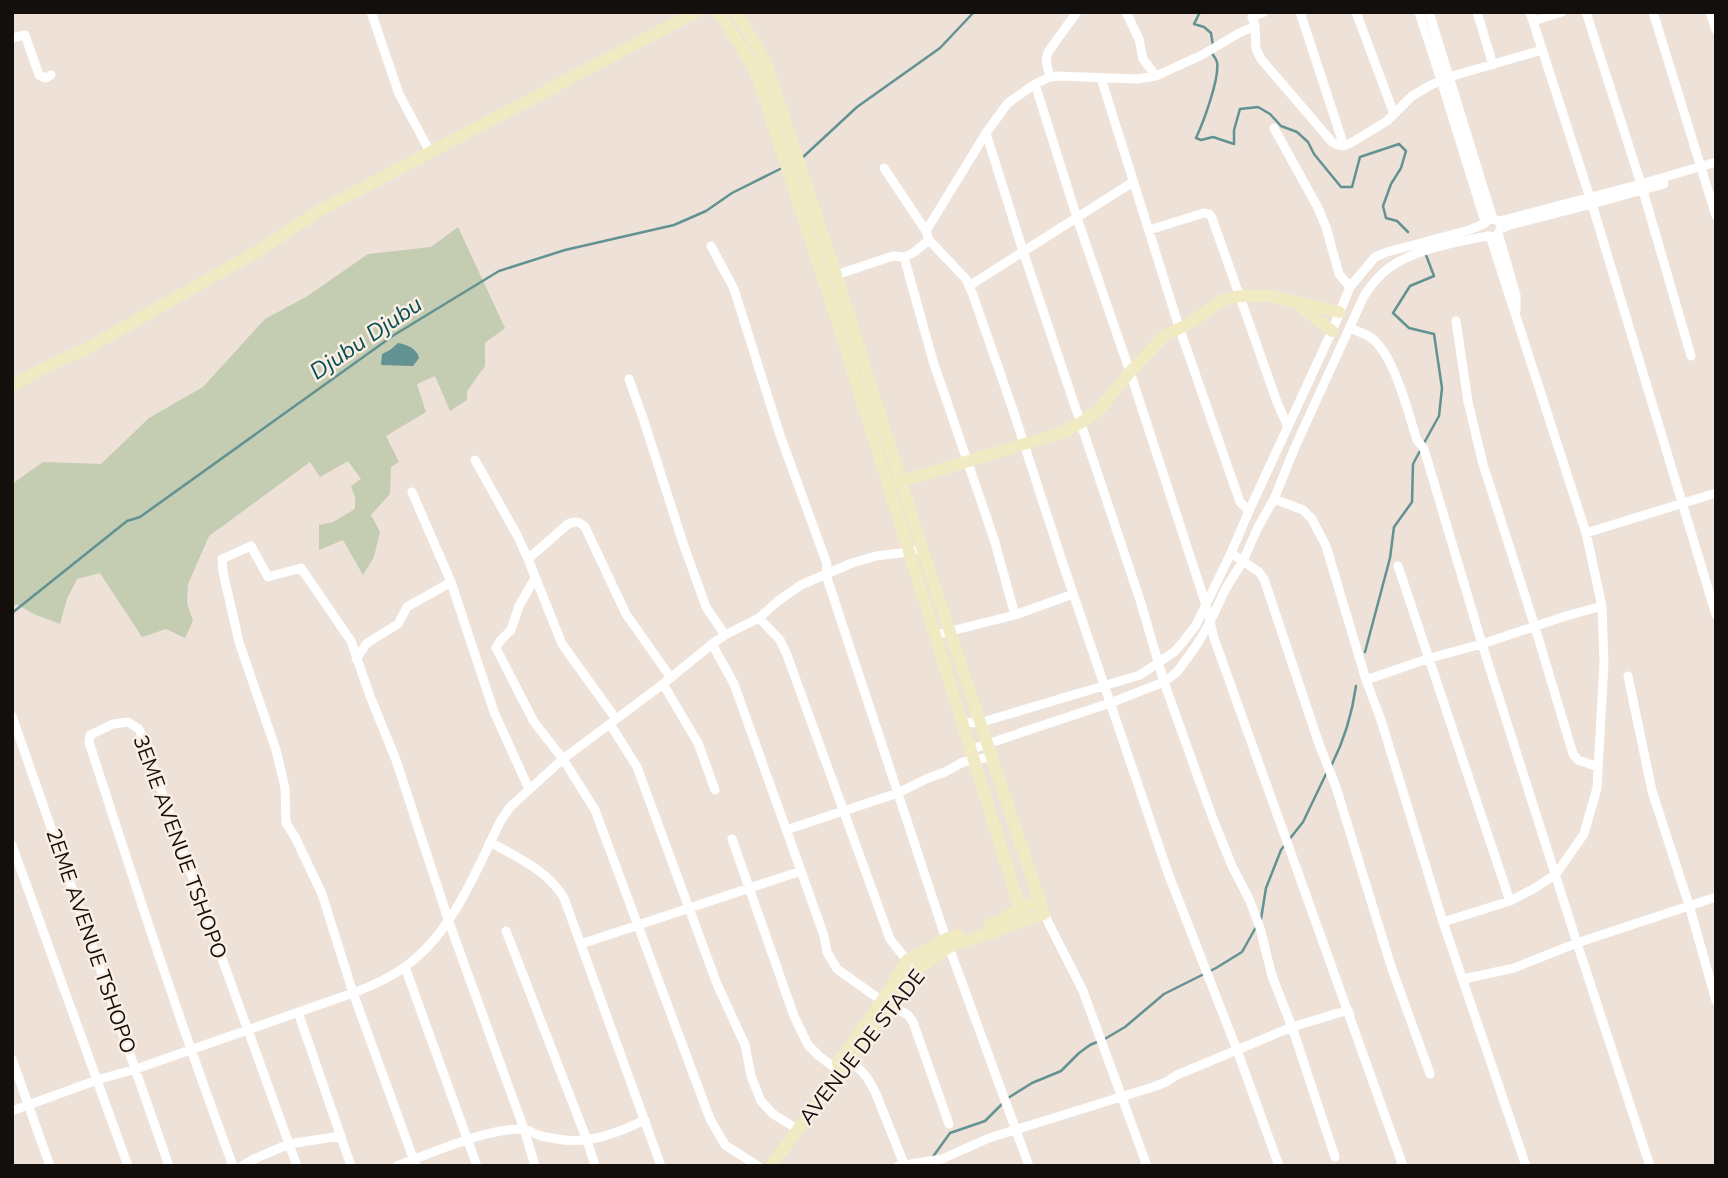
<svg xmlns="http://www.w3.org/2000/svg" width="1728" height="1178" viewBox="0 0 1728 1178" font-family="'Nunito Sans',sans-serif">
<rect width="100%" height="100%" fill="#ede1d8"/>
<!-- green -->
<path fill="#c4ccb2" d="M458,227L505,328L485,343V366L467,391V400L450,411L435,376L417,384L426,412L386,436L399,462L391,467L390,494L371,515L380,532L374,557L363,575L343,540L319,550V525L333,522L355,509V497L351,486L361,479L348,461L320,477L310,462L209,536L188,584L187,603L193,621L185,638L166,629L142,637L100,573L77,579L67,599L60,624L34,614L18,605H12V484L43,462L101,464L149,418L203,387L265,319L306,297L368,254L431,247Z"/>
<!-- water -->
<path fill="#639293" d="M398,343C407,345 417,348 419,358L413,366L381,365L382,354L390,350Z"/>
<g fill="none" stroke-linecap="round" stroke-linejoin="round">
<!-- stream -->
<path stroke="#639293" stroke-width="2.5" d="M1200,12L1194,24L1204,27L1211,33L1213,46
M1211,52C1213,55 1216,58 1217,62C1220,78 1203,123 1196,138L1201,140L1213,137L1234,144V130L1240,109L1258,107L1270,114L1281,126L1297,132L1308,142L1314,154L1341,187H1352L1360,157L1399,144L1406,151L1401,168L1391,184L1383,206L1386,218L1397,221L1408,232
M802,158L857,107L940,48L974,12
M1424,443L1439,416L1442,388L1434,334L1409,328L1393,313L1410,286L1434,276L1426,255
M12,613L127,521L140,517L394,335L499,271L565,250L674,225L706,211L732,193L780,169
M1365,652L1390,558L1394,527L1412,502L1413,464L1421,449
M1331,766C1344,741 1352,714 1356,686
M1288,841L1303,822L1326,774
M1261,919L1266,888L1281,850L1284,846
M1103,1040L1125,1027L1164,994L1216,968L1242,952L1256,927
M932,1158L950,1133L985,1121L1008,1098L1032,1083L1061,1071L1079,1053L1090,1045L1097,1042"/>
<!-- street -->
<path stroke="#fff" stroke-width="9" d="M371,12L399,94L430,152
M1126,12L1139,39L1143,59L1156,76
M1264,12L1252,17L1255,26L1256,49L1261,59L1332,142C1338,146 1342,146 1349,144L1387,121L1412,96L1429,86L1449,77L1542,50
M1300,12L1344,146
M1356,12L1394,114
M1419,12L1441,80L1485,222
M1429,12L1493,219
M1477,12L1493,65
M1530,12L1592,204L1716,615
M1586,12L1641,184L1691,356
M1653,12L1716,216
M1710,12L1716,30
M1533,21L1562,12
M12,38L25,35L39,75L46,78L51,75
M1050,77L1046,61L1048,52L1077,12
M1101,78L1179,327L1240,502L1249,511
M1035,84L1077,218L1130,372L1206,605L1214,638L1403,1166
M1274,128L1318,208L1326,227L1339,274L1350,287
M986,133L1023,251L1140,600L1164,682L1213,819L1232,866L1250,901L1260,928L1272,976L1292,1027L1335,1157
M884,168L926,231
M1500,229L1510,225L1592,204L1664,184
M1149,230L1204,213L1209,214L1212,218L1277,402L1288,427
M1498,233L1516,295V310
M929,240L966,279L973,295L1013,410L1062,561L1168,873L1237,1050L1279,1166
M711,246L734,289L780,435L827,564L826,575L946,939L1029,1166
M904,257L933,361L994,539L1015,615
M836,275L893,256L904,257L913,253L929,240L926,231L986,133L1008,103L1035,84L1050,77L1057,76L1137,79L1156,76L1202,55L1239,33L1255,26
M969,286L1133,182
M1456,321L1468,402L1483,464L1535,627L1573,754L1578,760L1598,767
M1350,328C1356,331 1364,333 1370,337C1394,353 1408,413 1417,440L1424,449L1482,644L1577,943L1650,1166
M629,379L643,418L683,543L706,607L725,635
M475,460L517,535L528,559L562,644L616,719
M412,492L451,582L494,712L529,789
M1274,499L1303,510L1312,519L1326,546L1366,680L1381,720L1443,922L1526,1166
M1586,533L1716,493
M1231,553L1259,572L1264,579L1319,744L1336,787L1391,966L1430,1074
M528,559L568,524C576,521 579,521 585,527L626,614L671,678
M1398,566L1510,901
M535,578L519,606L511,630L500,641L496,648L534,722L563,759L595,810L710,1119L725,1145L758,1166
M759,618L780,640L787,655L890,939L909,963
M935,635L1015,615L1073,594
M712,644L734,684L801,871L824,936L827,952L837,969L882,1001L908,1015L913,1022L949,1124
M356,659L367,643L398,624L407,607L451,582
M1628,676L1652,791L1689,905L1716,1001
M1366,680L1430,658L1482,644L1566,616L1602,606
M663,684L698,743L715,790
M12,716L169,1166
M963,722L979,723L1140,675L1174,652L1183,642L1196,625L1231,553L1249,511L1332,331L1350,287L1375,257L1387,252L1469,230L1484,224L1489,219H1493L1498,221L1504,220L1641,184L1716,162
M610,724L637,767L717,984L745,1045L751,1076L761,1101L773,1114L797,1129
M972,749L1110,703L1164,682L1177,672L1196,646L1209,624L1226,588L1243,561L1258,527L1274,499L1295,447L1364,296C1371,285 1379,275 1390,267C1416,249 1457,242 1488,236
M786,830L898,793L926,779L945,772L963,762L991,757
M732,839L794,1016L808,1045L819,1056L835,1068C839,1066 843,1064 847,1064C861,1064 871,1083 876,1094L904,1164
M490,842C518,858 547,870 564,898L661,1166
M12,845L128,1166
M1044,914L1083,991L1147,1166
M1443,922L1510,901L1535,888L1556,874L1584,834L1597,788L1604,663L1602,606L1586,533L1490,236
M506,931L587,1140L595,1166
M581,944L801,871
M405,967L477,1166
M1464,979L1514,968L1577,943L1716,897
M298,1012L351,1166
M12,1059L50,1166
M12,1111L97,1080L136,1069L353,993C372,986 390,978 406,966C452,933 476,871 500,822L510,807L563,759L663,684L712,644L725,635L759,618L778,601L801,585L852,563L876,556L908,552L922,548
M233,1166C181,1026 135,885 89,742L90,735L113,724L128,722L139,729L297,1166
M242,1166L254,1159L289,1144L341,1136
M397,1166C432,1153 484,1129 521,1129C528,1129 534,1134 541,1136C546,1137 552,1138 557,1139C587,1145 618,1133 645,1120
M416,1166L353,993L322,894L295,837L286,823L285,788L276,750L239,642L223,572L222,559L251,546L268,577L301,568L351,641L370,696L396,760L449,922L524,1129L535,1166
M898,1166L942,1159L989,1138L1153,1087L1166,1082L1177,1075L1292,1027L1348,1010L1350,1015"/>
<!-- secondary -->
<path stroke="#f1ebc4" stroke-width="12" d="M719,12L752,65L758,78L840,330L1024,921
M736,12L761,54L767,66L836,275L922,548L1044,914L949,947L915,971L771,1166
M1300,306L1332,331
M12,386L48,366L86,349L258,251L317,212L696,12
M896,483L1064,432L1082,422L1099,410L1130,372L1164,336L1192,322L1220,301L1239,296H1271L1339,312
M989,925L1003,920L1019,907L1040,902
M838,1063L882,1001L907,960L946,939L958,935"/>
</g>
<g text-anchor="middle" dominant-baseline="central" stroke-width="5" stroke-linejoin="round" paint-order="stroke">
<!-- street labels -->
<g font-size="21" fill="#130f0c" stroke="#fbeee5">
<text transform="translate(180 847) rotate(70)">3EME AVENUE TSHOPO</text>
<text transform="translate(91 941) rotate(71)">2EME AVENUE TSHOPO</text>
<text transform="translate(862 1047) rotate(-52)">AVENUE DE STADE</text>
</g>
<!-- water labels -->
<g font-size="23" font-style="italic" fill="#075153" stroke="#fbeee5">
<text transform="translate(366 338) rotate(-34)">Djubu Djubu</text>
</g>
</g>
<!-- border -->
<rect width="1728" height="1178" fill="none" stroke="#130f0c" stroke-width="28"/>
</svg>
